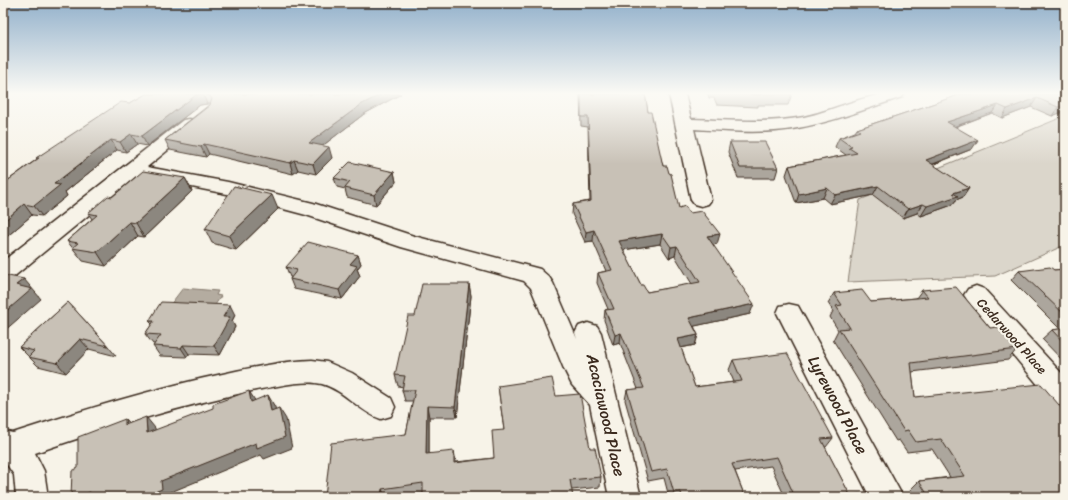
<svg xmlns="http://www.w3.org/2000/svg" width="1068" height="500" viewBox="0 0 1068 500" font-family="Sriracha,sans-serif">
<rect width="100%" height="100%" fill="#f7f3e8"/>
<filter id="ink" filterUnits="userSpaceOnUse"><feTurbulence type="fractalNoise" baseFrequency=".025" numOctaves="2"/><feDisplacementMap in="SourceGraphic" scale="8" xChannelSelector="R" yChannelSelector="G"/><feConvolveMatrix kernelMatrix="1 2 1 2 8 2 1 2 1" color-interpolation-filters="sRGB"/></filter>
<g filter="url(#ink)">
<!-- green -->
<path fill="#dbd6cb" stroke="#8b8074" d="M1065,116V245L995,276L848,282L860,200Z"/>
<!-- water -->
<path fill="#b4aca0" stroke="#84786c" d="M183,288L218,291L216,295L221,296L215,305H170Z"/>
<g fill="none" stroke-linecap="round" stroke-linejoin="round">
<!-- street casing -->
<g stroke="#3b2a1e" stroke-width="3">
<path id="street" d="M669,94H685L691,119C729,120 767,124 804,117C834,111 875,89 904,94L902,97C866,109 830,123 792,129C760,134 726,131 694,129L711,200L708,204L701,206L694,204L691,200Z
M189,119L195,120L198,124L195,128L147,167L228,182L313,203L414,236L540,269L549,277L553,283L577,339L575,333L579,326L588,323L597,326L601,333L641,497H609L590,405L572,385L564,369L531,288L524,281L401,247L306,215L227,194L136,176L11,279L3,281V261L183,120Z
M976,286L984,289L1065,377V408L1055,405L968,301L964,295L968,289Z
M789,304L798,306L903,497H870L777,313L780,306Z
M312,360L327,362L352,373L391,398L395,407L391,416L381,419C360,412 344,390 322,384C305,379 273,387 256,390C180,406 107,428 35,453L44,471L48,497H16L14,475L3,459V431L13,433C84,410 155,388 227,373C255,367 283,361 312,360Z"/>
</g>
<!-- street -->
<use href="#street" fill="#f7f3e8" fill-rule="evenodd"/>
</g>
<!-- wall -->
<path fill="#aca69d" stroke="#3b2a1e" fill-rule="evenodd" d="M146,94H401L364,114L322,146L332,158L316,174L298,170L293,174L209,154L206,157L170,150L165,140L210,104H207L200,105L147,146L137,144L126,152L117,150L65,192L67,196L42,216L32,215L3,240V184L37,159L36,158L130,103Z
M580,94H645L648,112L663,166L679,208L690,213L717,244L713,245L750,314L694,326L698,335L695,345L681,348L695,387L734,382L729,370L733,360L833,438L826,447H825L850,495L861,497H785L771,466L735,471L745,497H669L664,478L648,481L625,400L627,390L638,389L620,343L613,345L604,320L605,310L608,309L597,283L598,273L606,271L593,241L585,242L572,214L573,204L590,201L588,127L581,126ZM660,244L669,258L675,256L692,284L647,292L641,285L623,250Z
M708,94H792L788,105H758V107L717,105L714,98H709Z
M962,94H1065V111L1052,116L1031,107L1002,118L992,113L955,127L972,149L932,165L969,188L963,197L956,200L952,205L921,216L917,213L903,218L873,195L830,204L823,198L796,203L786,175L789,166L846,155L835,147L839,138L855,132L857,129Z
M730,142L778,168L775,178H738L728,152Z
M394,172L396,182L376,205L347,197L345,189L337,187L334,178Z
M185,178L192,191L144,237L138,236L106,266L83,261L67,241L92,219L88,213L112,197Z
M278,209L236,250L212,243L205,229Z
M358,255L361,264L357,269L360,276L342,299L294,289L290,279L291,277H290L286,267Z
M1065,269V363L1042,339L1052,330L1060,329L1011,280L1019,271L1054,270Z
M469,284L471,296L457,417H429V454L456,462L494,458L504,430L498,386L556,396L590,448L601,477L600,487L572,490L423,494L396,497H325L406,434L413,401H405L402,390L403,387L398,386L395,375Z
M922,290L990,328L1017,349L1008,360L912,372L915,397L1065,497H914L910,490L919,481L950,477L932,449L907,452L899,440L896,441L833,340L838,330L830,317L833,311L828,303L834,293L871,302L916,298Z
M68,302L108,346L116,356L89,349L66,373L38,366L19,347Z
M235,315L232,321L235,327L220,355L189,354L187,357L160,356L153,346L155,344H153L145,334L152,324L149,321Z"/>
<!-- shaded-wall -->
<path fill="#8c877f" stroke="#3b2a1e" d="M203,94L207,104L200,105L147,146L142,136L196,95Z
M382,94H401L364,114L312,154L309,143L362,104Z
M1037,98L1031,107L1002,118L1007,109Z
M998,105L992,113L942,131L947,122Z
M1065,105V111L1052,116L1058,107Z
M131,134L137,144L126,152L120,142Z
M111,140L117,150L65,192L67,196L42,216L34,206L54,184Z
M978,140L972,149L920,169L926,160Z
M204,144L209,154L206,157L201,147Z
M329,147L332,158L316,174L313,164Z
M294,160L298,170L293,174L290,163Z
M394,172L396,182L376,205L374,195Z
M185,178L192,191L144,237L136,223Z
M878,186L873,195L830,204L835,195Z
M827,188L823,198L796,203L799,194Z
M969,188L963,197L956,200L952,205L921,216L927,206L953,193Z
M272,195L278,209L236,250L229,236Z
M24,204L32,215L3,240V222Z
M923,204L917,213L903,218L908,209Z
M130,222L138,236L106,266L97,252Z
M594,230L593,241L585,242L586,232Z
M662,234L660,244L617,251L619,241Z
M720,234L717,244L704,247L707,236Z
M677,246L675,256L669,258L671,247Z
M358,255L361,264L357,269L360,276L342,299L339,290L350,264Z
M24,279L41,299L3,332V314L16,285Z
M469,284L471,296L457,417L455,407Z
M754,304L750,314L686,328L689,318Z
M230,305L235,315L232,321L235,327L220,355L214,346L223,317Z
M621,333L620,343L613,345L615,335Z
M698,335L695,345L675,349L678,339Z
M80,339L89,349L66,373L57,363Z
M183,345L189,354L187,357L181,348Z
M249,391L256,402H251Z
M268,395L275,407L278,422L271,411Z
M427,406L429,417V465L426,454Z
M279,408L286,419L292,448L264,459L261,455L171,492L172,497H142L161,481Z
M146,417L155,428L157,444L147,433Z
M125,419L135,430L125,425Z
M454,451L456,462V473L454,463Z
M382,489L385,497H381Z
M90,492L96,497H79Z"/>
<!-- building -->
<path fill="#c8c1b6" stroke="#3b2a1e" fill-rule="evenodd" d="M146,94H382L362,104L309,143L329,147L313,164L294,160L290,163L204,144L201,147L165,140L210,105L212,99L210,96L203,94L196,95L142,136L131,134L120,142L111,140L54,184L60,185L34,206L24,204L3,222V184L39,158H36L121,102L130,103Z
M581,94H645L648,112H651L663,166H667L669,173L671,174L679,208L685,206L690,213L702,211L720,234L707,236L754,304L689,318L698,335L678,339L695,387L742,381L733,360L787,353L833,438L821,439L850,495L860,494L861,497H795L777,457L732,464L745,497H682L681,492L674,493L667,469L651,472L627,390L644,388L621,333L615,335L605,310L614,309L598,273L612,270L594,230L586,232L573,204L591,201L588,117H581ZM662,234L671,247L677,246L700,282L647,292L643,285H641L619,241Z
M729,94H761V95Z
M962,94H1065V105L1058,107L1037,98L1007,109L998,105L947,122L978,140L926,160L969,188L953,193L958,196L927,206L923,204L908,209L878,186L835,195L827,188L799,194L789,166L857,153L849,148L852,147L839,138L860,131L857,129Z
M730,142H765L778,168H740Z
M350,162L394,172L374,195L345,188L350,182L334,178Z
M143,171L185,178L136,223L130,222L97,252L72,248L78,243L67,241L97,215L88,213L108,196L112,197Z
M234,186L272,195L229,236L205,229Z
M308,242L358,255L350,264L357,266L339,290L290,279L297,270L286,267Z
M1050,267L1054,270L1065,269V315L1019,271Z
M3,275L24,279L16,285L32,289L3,314Z
M422,284H469L455,407L427,406L426,454L454,451V463L494,458L492,431L504,430L498,386L552,378L556,396L580,394L590,448H595L601,477L570,480L573,497H423V483L382,489L381,497H325L331,443L406,434L415,390H402L405,376L395,375L408,316H415Z
M956,287L990,328L997,327L1017,349L911,363L915,397L1041,384L1065,412V497H929L919,481L965,476L941,439L916,442L908,430L904,431L839,329L850,328L836,306L842,305L834,293L862,290L871,302L928,297L922,290Z
M68,302L108,346L80,339L57,363L28,357L34,351L19,347Z
M161,302L230,305L223,317H230L214,346L183,345L181,348L153,346L161,335L145,334L154,321H149Z
M1065,328V344L1052,330Z
M249,391L251,402L268,395L271,411L279,408L285,437L257,448L256,443L161,481L162,489L142,497H91L90,492L79,497H71L72,471L78,468V437L125,419V425L146,417L147,433L213,408V404Z"/>
</g>
<!-- sky -->
<linearGradient id="sky" x2="0" y2="1"><stop stop-color="#93b1cb"/><stop offset="0.57" stop-color="#fbfaf5"/><stop offset="1" stop-color="#fbfaf5" stop-opacity="0"/></linearGradient>
<rect width="1068" height="164" fill="url(#sky)"/>
<g text-anchor="middle" dominant-baseline="central" stroke-width="4" stroke-linejoin="round" paint-order="stroke">
<!-- street labels -->
<g font-size="13" fill="#3b2a1e" stroke="#f7f3e8">
<text transform="translate(1012 336) rotate(48)">Cedarwood Place</text>
</g>
<!-- near-street labels -->
<g font-size="16" fill="#3b2a1e" stroke="#f7f3e8">
<text transform="translate(838 405) rotate(62)">Lyrewood Place</text>
<text transform="translate(606 415) rotate(77)">Acaciawood Place</text>
</g>
</g>
<!-- margin -->
<rect width="1068" height="500" fill="none" stroke="#f7f3e8" stroke-width="16"/>
<rect x="8" y="8" width="1052" height="484" fill="none" stroke="#3b2a1e" stroke-width="1.5" filter="url(#ink)"/>
</svg>
